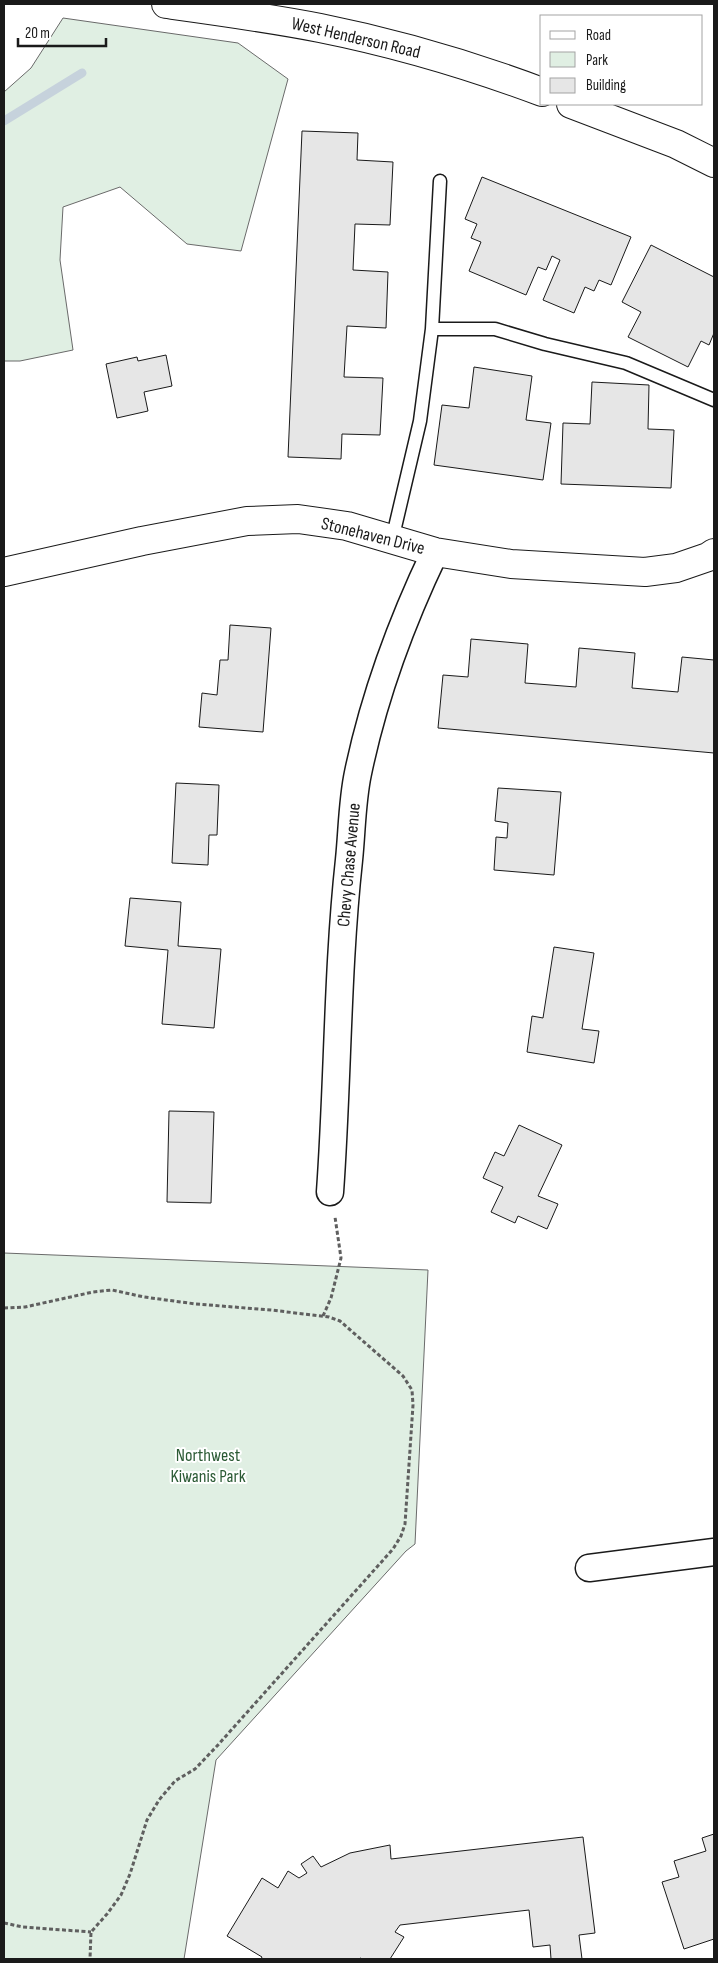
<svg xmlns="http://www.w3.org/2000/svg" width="718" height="1963" viewBox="0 0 718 1963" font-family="'Sofia Sans Condensed',sans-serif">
<rect width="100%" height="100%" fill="#fff"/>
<!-- green -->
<path fill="#e0efe3" stroke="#6a6a6a" d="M63,18L238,43L288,79L241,251L187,244L120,187L63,207L60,260L73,350L20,361H4V92L31,68Z
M4,1253L428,1270L415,1544L406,1551L216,1760L184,1959H4Z"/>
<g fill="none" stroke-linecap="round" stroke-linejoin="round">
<!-- stream -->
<path stroke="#c6d2dc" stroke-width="9" d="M4,121L82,73"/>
</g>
<!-- building -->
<path fill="#e6e6e6" stroke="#1a1a1a" d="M302,131L358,133L357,160L393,162L390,225L355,224L353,270L388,272L386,328L347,326L344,377L383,378L380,435L342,434L341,459L288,457Z
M482,177L631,237L611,285L599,280L594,291L585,287L574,313L543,300L560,260L552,256L546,270L538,267L526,295L469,271L481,242L471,238L477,224L465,219Z
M651,245L714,277V333L709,345L701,341L688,367L628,337L641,312L622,302Z
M166,355L172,386L144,392L148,411L117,418L106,364L137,357L138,361Z
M474,367L532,376L526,420L551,423L543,480L434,465L442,405L469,408Z
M592,382L649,385L648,429L674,430L671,488L561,484L563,423L590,424Z
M230,625L271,628L263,732L199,727L202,693L217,695L220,660H228Z
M471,639L528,644L525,683L576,687L579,648L635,653L632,688L678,692L682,657L714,660V753L438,728L443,675L468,677Z
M176,783L219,785L217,835H209L208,865L172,863Z
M498,788L561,792L554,875L494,870L496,837L507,838L508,823L495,821Z
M130,898L181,902L178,946L221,949L214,1028L162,1024L168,950L125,946Z
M554,947L594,953L582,1029L599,1031L594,1063L527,1052L532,1016L543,1018Z
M169,1111L214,1112L211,1203L167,1202Z
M519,1125L562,1145L538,1196L558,1204L547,1229L518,1216L515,1223L491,1212L503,1187L483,1178L495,1152L504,1156Z
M714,1834V1939L684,1949L662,1882L679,1877L674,1861L706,1851L702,1838Z
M583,1837L595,1933L579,1935L582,1959H551L550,1945L533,1947L529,1910L400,1925L395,1932L404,1937L390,1959H363L360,1958L359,1959H261L262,1957L227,1936L262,1878L278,1888L288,1871L299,1878L307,1873L301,1864L313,1856L321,1867L350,1853L390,1845L391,1859Z"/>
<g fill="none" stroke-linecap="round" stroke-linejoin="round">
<!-- lane casing -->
<g stroke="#1a1a1a" stroke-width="15">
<path id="lane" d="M432,329H495L545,344L626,363L714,400
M392,540L420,421L432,329L440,181"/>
</g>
<!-- street casing -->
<g stroke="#1a1a1a" stroke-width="29">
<path id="street" d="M330,1192C338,1081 337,970 349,860C352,831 352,801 358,773C374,696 401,623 435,552
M589,1568L714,1552"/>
</g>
<!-- secondary casing -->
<g stroke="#1a1a1a" stroke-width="30">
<path id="secondary" d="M166,4C217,11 269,18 320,28C395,43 470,65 542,92
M571,104L676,144L714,163
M4,572L142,541L247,521L298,519L347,526L435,552L511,564L645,572L676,568L708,557L714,553"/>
</g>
<!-- path -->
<path stroke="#5f5f5f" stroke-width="3" stroke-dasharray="4 2.5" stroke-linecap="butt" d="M4,1308L25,1307L93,1292L112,1290L144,1297L196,1304L271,1310L329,1317L340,1321L403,1376L412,1390L413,1405L405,1524L401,1536L393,1549L217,1746L195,1769L175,1781L159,1800L147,1820L130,1874L121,1895L107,1914L91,1932L90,1959
M323,1316L331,1298L341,1258L335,1217
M4,1923L23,1927L91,1932"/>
<!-- lane -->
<use href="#lane" stroke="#fff" stroke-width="12"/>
<!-- street -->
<use href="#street" stroke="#fff" stroke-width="26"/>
<!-- secondary -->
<use href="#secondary" stroke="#fff" stroke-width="28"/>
</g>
<g text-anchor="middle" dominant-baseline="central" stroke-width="4" stroke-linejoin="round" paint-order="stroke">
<!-- street labels -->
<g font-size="18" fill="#1a1a1a" stroke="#fff">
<text transform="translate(356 38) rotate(13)">West Henderson Road</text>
<text transform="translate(373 536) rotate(14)">Stonehaven Drive</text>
<text transform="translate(349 865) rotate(-85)">Chevy Chase Avenue</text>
</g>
<!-- park labels -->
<g font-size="18" fill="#2b5a34" stroke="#fff">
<text x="208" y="1455">Northwest<tspan x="208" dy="21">Kiwanis Park</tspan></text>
</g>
</g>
<!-- border -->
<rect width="718" height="1963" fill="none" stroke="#1a1a1a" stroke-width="10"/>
<!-- legend -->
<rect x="540" y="15" width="162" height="90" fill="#ffffff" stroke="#a3a3a3"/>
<rect x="550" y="31" width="25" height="8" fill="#ffffff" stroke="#a3a3a3"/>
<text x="586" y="40" font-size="15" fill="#1a1a1a">Road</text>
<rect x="550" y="52" width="25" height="15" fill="#e0efe3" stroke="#a3a3a3"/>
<text x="586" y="65" font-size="15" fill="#1a1a1a">Park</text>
<rect x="550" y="78" width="25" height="15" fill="#e6e6e6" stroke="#a3a3a3"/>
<text x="586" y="90" font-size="15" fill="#1a1a1a">Building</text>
<!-- scale -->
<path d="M18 38v8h88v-8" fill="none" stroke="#1a1a1a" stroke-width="2.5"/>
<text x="25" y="38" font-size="15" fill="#1a1a1a" stroke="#ffffff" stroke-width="4" paint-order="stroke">20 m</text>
</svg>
